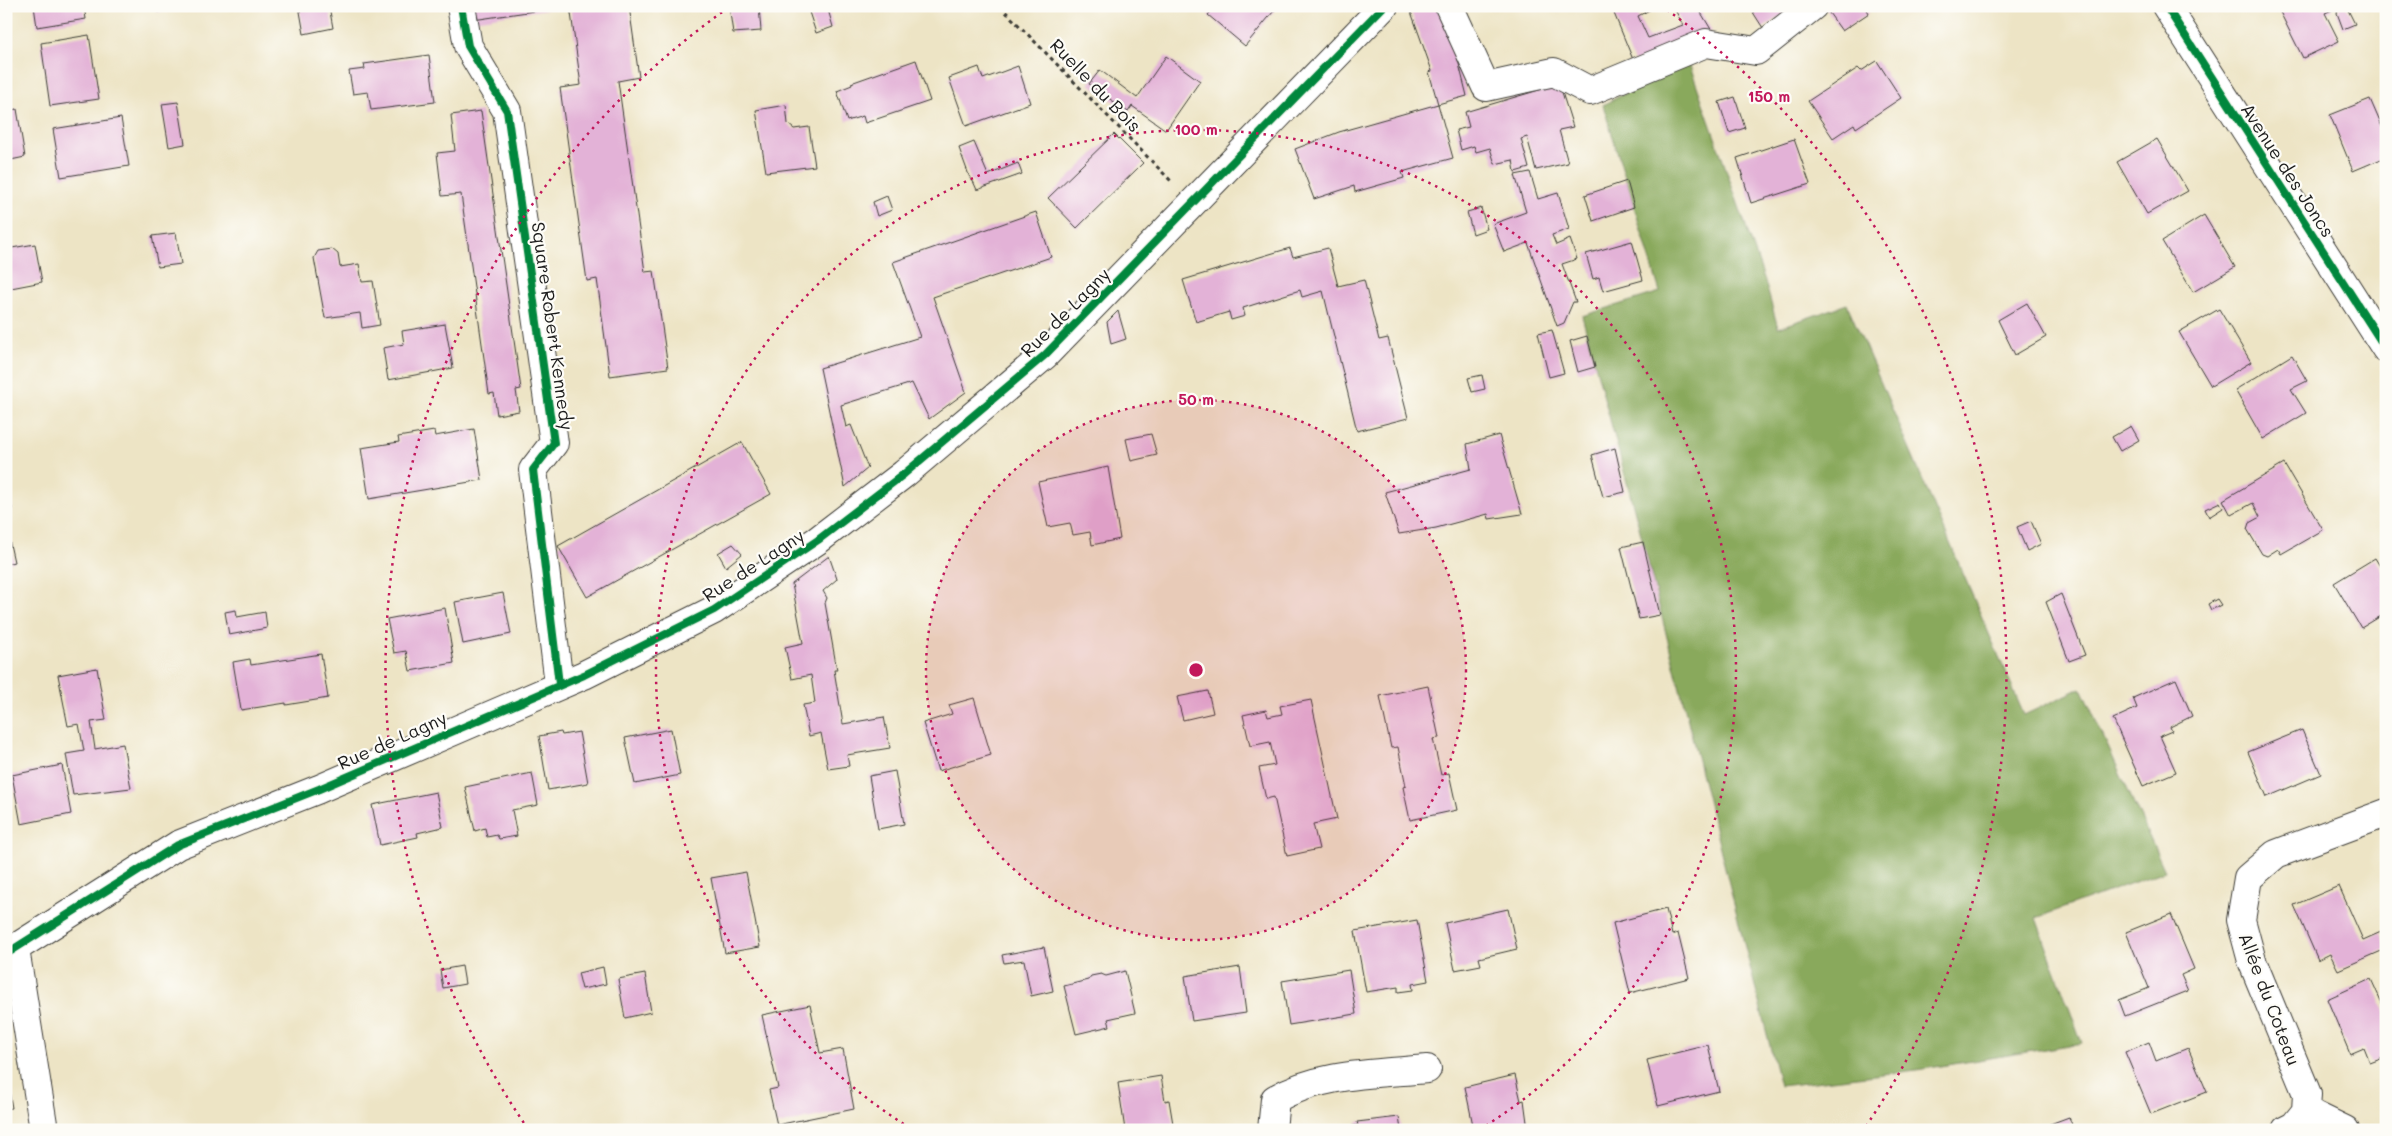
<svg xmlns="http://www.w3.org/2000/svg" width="2392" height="1136" viewBox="0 0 2392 1136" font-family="Mali,sans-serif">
<rect width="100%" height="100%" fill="#fdfcf7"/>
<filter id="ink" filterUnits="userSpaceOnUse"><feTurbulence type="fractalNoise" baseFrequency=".02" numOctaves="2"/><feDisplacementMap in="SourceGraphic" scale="10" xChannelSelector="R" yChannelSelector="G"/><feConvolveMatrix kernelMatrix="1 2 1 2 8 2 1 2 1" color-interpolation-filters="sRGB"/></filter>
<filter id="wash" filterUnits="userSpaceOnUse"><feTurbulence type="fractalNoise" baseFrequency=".0096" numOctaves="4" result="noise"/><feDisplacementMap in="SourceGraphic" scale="20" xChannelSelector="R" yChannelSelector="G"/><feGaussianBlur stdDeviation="1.12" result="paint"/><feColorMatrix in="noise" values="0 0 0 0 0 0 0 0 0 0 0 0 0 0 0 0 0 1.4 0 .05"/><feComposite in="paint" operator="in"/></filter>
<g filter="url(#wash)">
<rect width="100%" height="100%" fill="#ede4c5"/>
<!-- forest -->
<path fill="#89a95c" stroke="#52623c" d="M1688,60L1765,281L1778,328L1847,304L2024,715L2081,688L2165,871L2036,918L2082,1043L1917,1070L1780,1086L1643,542L1582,316L1660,292L1603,105Z"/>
<g id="blocks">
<!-- building -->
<path fill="#e3b2d7" d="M34,6H84L86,19L37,27Z
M156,6H188V7L157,12Z
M299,6H329L333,28L304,34Z
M471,6H561V7L473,20Z
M570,6H629L639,77L618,81L645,272L654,271L668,368L610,376L597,279L587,281L560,88L581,85Z
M729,6H759L761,31L733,33Z
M807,6H827L833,27L816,33Z
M1215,6H1278L1245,46L1208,15Z
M1414,6H1439L1455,48L1467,96L1438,104L1429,72L1432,71L1410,9Z
M1611,6H1657L1638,16L1648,38L1683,25L1673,6H1697L1712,31L1634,62Z
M1749,6H1797L1763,28Z
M1824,6H1865L1869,13L1842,31Z
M2277,6H2330L2332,10L2325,13L2339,41L2303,58Z
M2340,6H2346L2355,24L2343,29L2337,13Z
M89,35L99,99L50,106L41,43Z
M429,55L435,102L371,110L368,92L353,94L349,71L365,69L364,64Z
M1166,56L1200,81L1166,130L1132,106L1128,112L1089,84L1100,70L1137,98Z
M916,60L930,101L865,123L863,116L847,121L837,91L852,85L851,83Z
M1877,61L1901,98L1856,128L1854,124L1833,138L1808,101L1858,68L1861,71Z
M1018,66L1030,103L966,126L949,78L979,67L983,79Z
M1556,85L1561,89L1573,127L1559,130L1568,163L1536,170L1527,137L1521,139L1529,168L1515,172L1513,160L1495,164L1490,148L1476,152L1474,146L1461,150L1456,130L1469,127L1465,112Z
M1735,97L1745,128L1729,133L1719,102Z
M2370,99L2386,136V157L2353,171L2330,115Z
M178,102L185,144L169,147L162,104Z
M1438,104L1453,158L1402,172L1404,178L1355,192L1354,186L1314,199L1295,149L1339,132Z
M786,105L788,124L794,129L809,127L815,166L766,172L756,110Z
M17,109L25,157L6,161V111Z
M481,111L521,389L516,390L519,411L497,415L494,393L489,394L461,194L442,196L437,153L455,151L451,115Z
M121,118L129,166L61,177L53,129Z
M1114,134L1143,163L1077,228L1048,198Z
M1794,139L1810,184L1751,203L1737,158Z
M2157,139L2188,191L2147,214L2117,162Z
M974,142L988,175L1018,163L1022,174L977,190L973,181H971L959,148Z
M1530,172L1538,199L1558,193L1569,229L1552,235L1556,245L1570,239L1577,259L1562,264L1576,302H1573L1564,323L1557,326L1528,243L1504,252L1493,224L1526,212L1515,175Z
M1627,181L1634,207L1593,221L1585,195Z
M887,196L892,210L877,216L873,202Z
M1481,208L1487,229L1473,234L1467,212Z
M1036,212L1051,257L933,297L966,392L929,419L912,383L841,405L846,427L851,425L868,468L845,487L820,368L920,337L893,262Z
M2204,215L2235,267L2193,292L2162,241Z
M176,233L181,264L158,267L152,236Z
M1632,241L1643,280L1603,291L1599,277L1593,279L1586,254Z
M35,244L42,282L6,289V249Z
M1290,248L1293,257L1328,248L1338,286L1364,280L1379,340L1388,338L1408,418L1357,431L1323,291L1302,297L1300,290L1243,308L1245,316L1231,320L1229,312L1196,322L1183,280Z
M332,249L338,254L340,267L359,264L362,282L373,281L380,325L362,328L360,313L325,318L314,258L318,251Z
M2027,303L2046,337L2015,355L1998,320Z
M2219,309L2251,362L2211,386L2179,332Z
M1118,311L1126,339L1111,344L1107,322Z
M445,324L453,368L388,380L383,348L404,344L402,331Z
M1552,330L1564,373L1549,377L1538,333Z
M1587,336L1595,367L1578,372L1570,341Z
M2292,355L2307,381L2291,389L2306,413L2263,439L2235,390Z
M1482,375L1485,389L1472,392L1468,378Z
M2131,426L2139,440L2120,451L2112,437Z
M474,429L482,480L369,499L361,448L399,442L398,437L434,431L435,436Z
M1151,434L1157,455L1131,461L1126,439Z
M1499,435L1522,514L1489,519L1488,514L1436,528L1399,534L1385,492L1471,469L1467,444Z
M742,442L771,494L587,597L558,546Z
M1615,448L1625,492L1603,497L1592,455Z
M2284,464L2323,530L2281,554L2278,549L2267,556L2262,554L2247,529L2249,523L2260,517L2253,503L2231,515L2223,500Z
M1108,467L1120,539L1092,545L1090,532L1073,535L1070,523L1048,527L1038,482Z
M6,486H8L12,509L6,511Z
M2220,502L2223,508L2209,517L2205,509Z
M2031,521L2041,544L2027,551L2017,527Z
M6,526L14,562L6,564Z
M1643,542L1660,615L1639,619L1621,547Z
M733,544L742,554L726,567L718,553Z
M829,556L837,579L823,591L827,598L825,603L837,670H834L843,724L884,717L890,748L847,755L849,766L828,769L821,733L809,736L803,705L815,703L811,675L792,679L785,647L803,643L792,584Z
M2375,558L2386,576V613L2361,628L2334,583Z
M503,593L511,634L463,644L455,602Z
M2061,594L2085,655L2069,661L2046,602Z
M2217,599L2221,605L2211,610L2208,604Z
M445,608L454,663L410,671L406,651L394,653L387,619Z
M236,610L237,617L265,612L267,628L229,635L225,612Z
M321,654L328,698L286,705V703L241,710L233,662L250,659L251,665Z
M97,668L106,720L91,722L95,749L123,744L131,788L73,795L66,754L84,751L79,724L68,726L58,675Z
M2176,679L2192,716L2170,727L2172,731L2160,736L2176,772L2143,786L2113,719L2137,708L2133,698Z
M1428,686L1439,738L1433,739L1441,775L1449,773L1457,810L1410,820L1403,787L1406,786L1398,747L1391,748L1380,696Z
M1208,691L1213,713L1183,720L1177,697Z
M974,698L991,755L938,771L923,723L952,714L949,705Z
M1311,700L1337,819L1313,824L1319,849L1287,856L1274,797L1266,799L1259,768L1275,765L1270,742L1250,746L1243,715L1266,710L1268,717L1282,714L1280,706Z
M671,729L680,775L635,784L625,738Z
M2302,730L2321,774L2267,797L2248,752Z
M561,732L562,735L579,732L588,783L548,790L539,736Z
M62,765L71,814L21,824L12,775Z
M895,771L904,824L878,829L869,776Z
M532,773L538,805L512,810L517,836L499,839L497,835L487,837L485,828L475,831L465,787Z
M436,792L443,827L417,833L418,837L380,845L372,805Z
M746,872L760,947L725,953L711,878Z
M2339,886L2363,940L2381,932L2386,949L2338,970L2330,954L2318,960L2294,905Z
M1508,909L1517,949L1479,958L1481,965L1455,970L1445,923Z
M1666,909L1672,935L1678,933L1689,978L1630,993L1613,923Z
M2171,914L2194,969L2181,975L2188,991L2125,1016L2119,1000L2149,988L2126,932Z
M1417,920L1428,981L1412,984L1413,990L1398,992V987L1366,992L1355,931Z
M1044,947L1053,991L1031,996L1024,960L1004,963L1002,955Z
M462,966L465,984L443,988L440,970Z
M603,967L606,984L582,989L578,973Z
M1240,967L1246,1013L1192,1021L1185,976Z
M1349,970L1356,1014L1289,1025L1282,981Z
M1125,971L1135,1013L1108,1019L1110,1026L1076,1034L1064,986L1088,980L1091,976L1101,974L1106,976Z
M645,974L651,1012L625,1018L618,979Z
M2371,979L2386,1012V1057L2370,1063L2364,1048L2350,1054L2327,999Z
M810,1005L820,1053L843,1049L854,1109L777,1125L769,1090L778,1088L762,1015Z
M2149,1042L2156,1061L2188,1048L2207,1092L2151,1114L2125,1052Z
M1708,1045L1719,1091L1658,1106L1647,1060Z
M6,1073L12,1108L6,1109Z
M1515,1075L1521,1101L1524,1100L1528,1130H1474L1465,1087Z
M1161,1076L1165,1101L1169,1100L1174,1130H1125L1118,1083Z
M1399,1117L1401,1130H1334L1358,1125L1357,1122Z
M2069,1117L2074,1130H2034Z"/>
</g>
</g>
<g filter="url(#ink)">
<use href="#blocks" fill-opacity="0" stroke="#3b3a35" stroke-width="1"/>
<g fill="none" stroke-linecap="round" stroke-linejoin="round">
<!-- minor casing -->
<g stroke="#3b3a35" stroke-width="30">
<path id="minor" d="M461,6L468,46L507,111L554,443L533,470L559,684
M1449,6L1486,87L1554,72L1590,91L1706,43L1756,51L1813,6
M2166,6L2386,349
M15,949L44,1130
M6,954L178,845L319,789L584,675L714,610L818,540L904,474L1045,355L1384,6
M2306,1111L2307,1094L2252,961L2241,920L2248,878L2276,854L2386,813
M2306,1111L2345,1130
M1272,1130L1275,1099C1320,1073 1376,1074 1427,1069
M2286,1130L2294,1126L2306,1111"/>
</g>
<!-- path -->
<path stroke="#3b3a35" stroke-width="3" stroke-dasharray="4 4" stroke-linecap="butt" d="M1000,6L1171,181"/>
<!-- minor -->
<use href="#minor" stroke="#fff" stroke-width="28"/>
<!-- cycleway casing -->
<g stroke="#fdfcf7" stroke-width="11">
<path id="cycleway" d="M461,6L468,46L507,111L554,443L533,470L559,684
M2166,6L2386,349
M6,954L178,845L319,789L584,675L714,610L818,540L904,474L1045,355L1384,6"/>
</g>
<!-- cycleway -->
<use href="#cycleway" stroke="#00873e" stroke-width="8"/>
</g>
</g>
<!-- distance rings -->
<circle cx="1196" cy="670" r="270" fill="#c2185b" fill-opacity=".12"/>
<g fill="none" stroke="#c2185b" stroke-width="2.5" stroke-dasharray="2.5 5">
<circle cx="1196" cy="670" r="270"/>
<path d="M910 1128A540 540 0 1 1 1482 1128"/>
<path d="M528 1129A811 811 0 0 1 725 10M1667 10A811 811 0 0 1 1864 1129"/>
</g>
<g text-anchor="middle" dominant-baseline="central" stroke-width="4.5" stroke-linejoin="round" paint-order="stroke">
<!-- street labels -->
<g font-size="18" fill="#1c1c1c" stroke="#fdfcf7">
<text transform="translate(1096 85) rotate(46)">Ruelle du Bois</text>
<text transform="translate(2288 170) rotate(57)">Avenue des Joncs</text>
<text transform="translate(1065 312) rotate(-45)">Rue de Lagny</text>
<text transform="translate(553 326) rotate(82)">Square Robert Kennedy</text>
<text transform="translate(753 565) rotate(-33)">Rue de Lagny</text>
<text transform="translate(392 740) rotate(-24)">Rue de Lagny</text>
<text transform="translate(2270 999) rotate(69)">Allée du Coteau</text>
</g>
</g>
<circle cx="1196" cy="670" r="8" fill="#c2185b" stroke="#fdfcf7" stroke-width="2.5"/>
<g font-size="15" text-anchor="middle" font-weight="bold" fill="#c2185b" stroke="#fdfcf7" stroke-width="4.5" stroke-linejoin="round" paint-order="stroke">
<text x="1769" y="102">150 m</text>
<text x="1196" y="135">100 m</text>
<text x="1196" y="405">50 m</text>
</g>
<!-- margin -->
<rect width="2392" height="1136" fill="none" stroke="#fdfcf7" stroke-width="25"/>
</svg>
